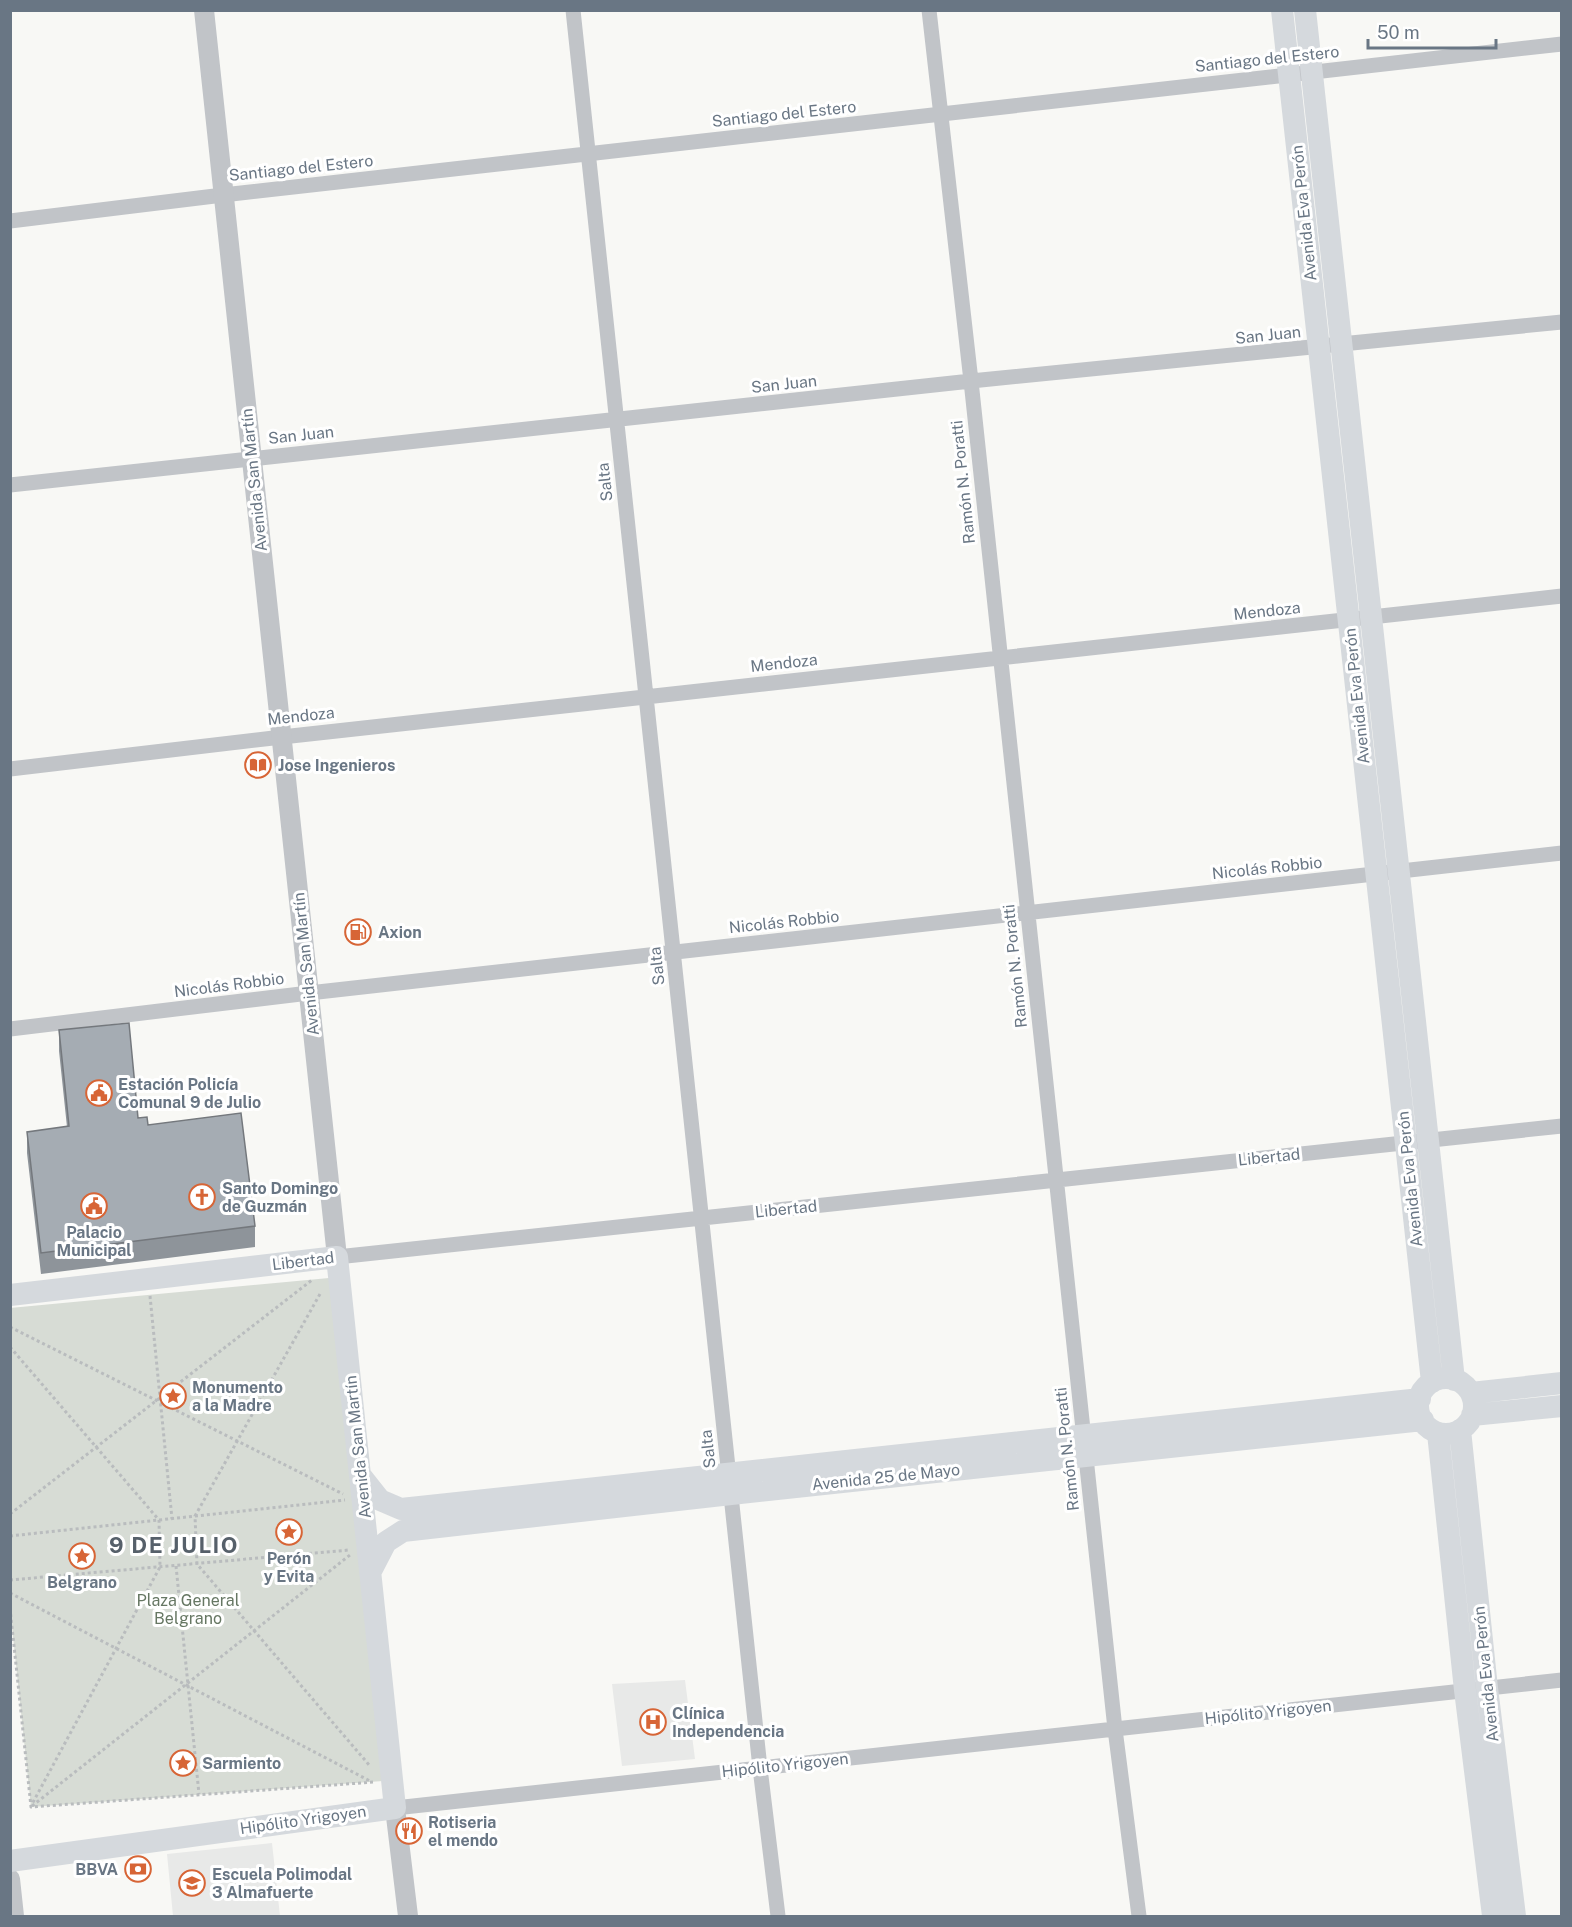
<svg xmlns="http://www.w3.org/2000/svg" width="1572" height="1927" viewBox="0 0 1572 1927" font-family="'Public Sans',sans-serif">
<rect width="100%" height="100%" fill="#f8f8f5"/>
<!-- built -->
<path fill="#e8e9e8" d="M685,1680L695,1759L622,1766L612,1684Z
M272,1843L280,1916H173L167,1854Z"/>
<!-- green -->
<path fill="#d7dcd5" d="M329,1278L383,1781L31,1807L10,1608V1308Z"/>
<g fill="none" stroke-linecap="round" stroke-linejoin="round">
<!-- path -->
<path stroke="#b9bcbe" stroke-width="3" stroke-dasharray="3 3" stroke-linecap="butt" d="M320,1294L195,1516L197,1564L370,1766
M150,1296L172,1519
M10,1327L343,1494
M10,1347L159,1520L160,1567L31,1806
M10,1514L312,1280
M10,1536L345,1500
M176,1566L199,1794
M10,1580L349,1550
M10,1593L370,1781
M10,1608L31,1807L374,1782
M32,1806L350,1555"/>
<!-- minor -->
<path stroke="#c1c4c8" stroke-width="15" d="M573,10L760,1768L778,1916
M929,10L971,381L1115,1729L1139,1916
M10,221L223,195L1562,44
M10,485L971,381L1562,322
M10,769L282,737L1562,596
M10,1029L309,993L1562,853
M337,1257L1562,1126
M395,1808L1562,1680"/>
<!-- tertiary -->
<path stroke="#c1c4c8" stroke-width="20" d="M204,10L337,1257
M395,1808L408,1916
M10,1879L14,1916"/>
<!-- secondary -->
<path stroke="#d5d9dd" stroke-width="22" d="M1282,10L1432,1382
M1305,10L1454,1380
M10,1295L337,1257L395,1808L10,1861
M1418 1406a28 28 0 1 1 56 0a28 28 0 1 1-56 0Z
M1471,1393L1562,1383
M1472,1415L1562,1406
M1460,1430L1487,1688L1515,1916
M1438,1433L1465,1690L1493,1916
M361,1476L380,1500L401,1509L1420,1399
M371,1571L386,1542L403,1531L731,1494L1423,1420"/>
</g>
<!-- wall -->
<path fill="#8e949a" d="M59,1030L138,1118L148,1125L255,1226V1247L41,1274L27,1153V1132L67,1127L59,1051Z"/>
<!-- building -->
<path fill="#a5acb3" stroke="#74787d" stroke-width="1.5" d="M129,1023L138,1118L147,1117L148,1125L241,1113L255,1226L41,1253L27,1132L69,1126L59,1030Z"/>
<!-- icons -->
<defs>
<g id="library-ring" transform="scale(1.35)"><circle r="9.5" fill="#fff" stroke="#d76536" stroke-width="1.5"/><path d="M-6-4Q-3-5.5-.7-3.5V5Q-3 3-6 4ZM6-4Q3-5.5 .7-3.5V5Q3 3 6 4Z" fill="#d76536"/></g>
<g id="fuel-ring" transform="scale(1.35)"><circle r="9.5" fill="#fff" stroke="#d76536" stroke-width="1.5"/><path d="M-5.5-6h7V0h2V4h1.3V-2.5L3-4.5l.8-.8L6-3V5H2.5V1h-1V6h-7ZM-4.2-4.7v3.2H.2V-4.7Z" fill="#d76536"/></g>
<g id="civic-ring" transform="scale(1.35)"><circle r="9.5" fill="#fff" stroke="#d76536" stroke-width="1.5"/><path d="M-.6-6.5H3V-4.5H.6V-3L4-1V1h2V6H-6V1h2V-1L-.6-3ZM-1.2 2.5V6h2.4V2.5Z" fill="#d76536"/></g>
<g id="church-ring" transform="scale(1.35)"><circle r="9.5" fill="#fff" stroke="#d76536" stroke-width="1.5"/><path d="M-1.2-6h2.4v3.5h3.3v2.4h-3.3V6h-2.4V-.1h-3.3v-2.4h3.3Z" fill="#d76536"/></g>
<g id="sight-ring" transform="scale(1.35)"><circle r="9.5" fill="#fff" stroke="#d76536" stroke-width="1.5"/><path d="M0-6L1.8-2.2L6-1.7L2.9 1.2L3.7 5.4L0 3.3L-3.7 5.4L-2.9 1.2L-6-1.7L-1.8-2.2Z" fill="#d76536"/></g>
<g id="hospital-ring" transform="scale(1.35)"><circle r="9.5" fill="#fff" stroke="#d76536" stroke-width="1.5"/><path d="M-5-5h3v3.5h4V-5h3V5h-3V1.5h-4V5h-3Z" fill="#d76536"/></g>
<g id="restaurant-ring" transform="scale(1.35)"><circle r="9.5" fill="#fff" stroke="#d76536" stroke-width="1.5"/><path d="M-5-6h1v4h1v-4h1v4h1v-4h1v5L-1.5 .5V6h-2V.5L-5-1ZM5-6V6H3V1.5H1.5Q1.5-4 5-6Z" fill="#d76536"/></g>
<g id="bank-ring" transform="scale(1.35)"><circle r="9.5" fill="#fff" stroke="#d76536" stroke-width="1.5"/><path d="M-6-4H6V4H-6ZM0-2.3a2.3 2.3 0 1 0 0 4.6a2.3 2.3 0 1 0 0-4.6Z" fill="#d76536"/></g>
<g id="school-ring" transform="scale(1.35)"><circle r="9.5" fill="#fff" stroke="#d76536" stroke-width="1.5"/><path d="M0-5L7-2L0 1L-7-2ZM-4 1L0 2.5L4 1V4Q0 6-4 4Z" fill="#d76536"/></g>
</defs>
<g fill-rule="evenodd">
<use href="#library-ring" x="258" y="765"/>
<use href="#fuel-ring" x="358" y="932"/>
<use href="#civic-ring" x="99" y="1093"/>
<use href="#church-ring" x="202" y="1197"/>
<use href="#civic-ring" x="94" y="1206"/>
<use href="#sight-ring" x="173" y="1396"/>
<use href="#sight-ring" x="289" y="1532"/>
<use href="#sight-ring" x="82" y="1556"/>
<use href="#hospital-ring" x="653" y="1722"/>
<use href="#sight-ring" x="183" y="1763"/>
<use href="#restaurant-ring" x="409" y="1831"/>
<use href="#bank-ring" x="138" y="1869"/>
<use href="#school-ring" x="192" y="1883"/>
</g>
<g text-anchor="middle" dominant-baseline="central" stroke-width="6" stroke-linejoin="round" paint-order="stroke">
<!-- street labels -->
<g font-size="16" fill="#697684" stroke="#fff">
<text transform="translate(1267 59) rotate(-6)">Santiago del Estero</text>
<text transform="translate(784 114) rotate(-6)">Santiago del Estero</text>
<text transform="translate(301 168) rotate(-6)">Santiago del Estero</text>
<text transform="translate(1304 213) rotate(-96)">Avenida Eva Perón</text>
<text transform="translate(1268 335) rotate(-6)">San Juan</text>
<text transform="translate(784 384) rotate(-6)">San Juan</text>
<text transform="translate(301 435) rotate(-6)">San Juan</text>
<text transform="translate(254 480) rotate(-96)">Avenida San Martín</text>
<text transform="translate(605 482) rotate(-96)">Salta</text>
<text transform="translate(963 482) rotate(-96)">Ramón N. Poratti</text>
<text transform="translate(1267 611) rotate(-6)">Mendoza</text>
<text transform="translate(784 663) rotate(-6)">Mendoza</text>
<text transform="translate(1357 696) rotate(-96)">Avenida Eva Perón</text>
<text transform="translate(301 716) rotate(-6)">Mendoza</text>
<text transform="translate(1267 868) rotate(-6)">Nicolás Robbio</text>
<text transform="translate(784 922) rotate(-6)">Nicolás Robbio</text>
<text transform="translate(306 964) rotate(-96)">Avenida San Martín</text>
<text transform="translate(657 966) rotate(-96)">Salta</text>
<text transform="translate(1015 966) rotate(-96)">Ramón N. Poratti</text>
<text transform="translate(229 985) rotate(-7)">Nicolás Robbio</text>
<text transform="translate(1269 1157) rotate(-6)">Libertad</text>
<text transform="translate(1410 1179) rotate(-96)">Avenida Eva Perón</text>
<text transform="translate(786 1209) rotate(-6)">Libertad</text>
<text transform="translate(303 1261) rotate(-7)">Libertad</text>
<text transform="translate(358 1447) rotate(-96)">Avenida San Martín</text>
<text transform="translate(708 1449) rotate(-96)">Salta</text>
<text transform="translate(1067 1449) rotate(-96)">Ramón N. Poratti</text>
<text transform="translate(886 1477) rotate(-6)">Avenida 25 de Mayo</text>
<text transform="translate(1486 1674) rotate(-96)">Avenida Eva Perón</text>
<text transform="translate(1268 1712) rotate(-6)">Hipólito Yrigoyen</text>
<text transform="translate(785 1765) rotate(-6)">Hipólito Yrigoyen</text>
<text transform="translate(303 1820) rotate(-8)">Hipólito Yrigoyen</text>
</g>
<!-- poi labels -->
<g font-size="16" font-weight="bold" fill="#697684" stroke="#fff" text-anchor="start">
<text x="278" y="765">Jose Ingenieros</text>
<text x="378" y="932">Axion</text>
<text x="118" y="1084">Estación Policía<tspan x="118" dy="18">Comunal 9 de Julio</tspan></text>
<text x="222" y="1188">Santo Domingo<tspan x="222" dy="18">de Guzmán</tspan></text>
<text x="94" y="1232" text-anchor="middle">Palacio<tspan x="94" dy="18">Municipal</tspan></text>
<text x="192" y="1387">Monumento<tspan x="192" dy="18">a la Madre</tspan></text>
<text x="289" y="1558" text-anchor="middle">Perón<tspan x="289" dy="18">y Evita</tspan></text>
<text x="82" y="1582" text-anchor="middle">Belgrano</text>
<text x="672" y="1713">Clínica<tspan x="672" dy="18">Independencia</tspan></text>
<text x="202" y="1763">Sarmiento</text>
<text x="428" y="1822">Rotiseria<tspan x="428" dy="18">el mendo</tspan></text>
<text x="118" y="1869" text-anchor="end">BBVA</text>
<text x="212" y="1874">Escuela Polimodal<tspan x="212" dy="18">3 Almafuerte</tspan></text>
</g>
<!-- park labels -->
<g font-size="16" fill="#667763" stroke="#fff">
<text x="188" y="1600">Plaza General<tspan x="188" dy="18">Belgrano</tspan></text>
</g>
<!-- district labels -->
<g font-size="22" font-weight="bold" letter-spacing="1.5" fill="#56606a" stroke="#fff">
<text x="174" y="1545">9 DE JULIO</text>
</g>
</g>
<!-- border -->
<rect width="1572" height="1927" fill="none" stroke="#697684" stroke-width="24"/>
<!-- scale -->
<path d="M1368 39v9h128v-9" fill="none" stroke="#697684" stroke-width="3"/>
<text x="1377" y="39" font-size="18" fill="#697684" stroke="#ffffff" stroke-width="4.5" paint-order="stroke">50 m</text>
</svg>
